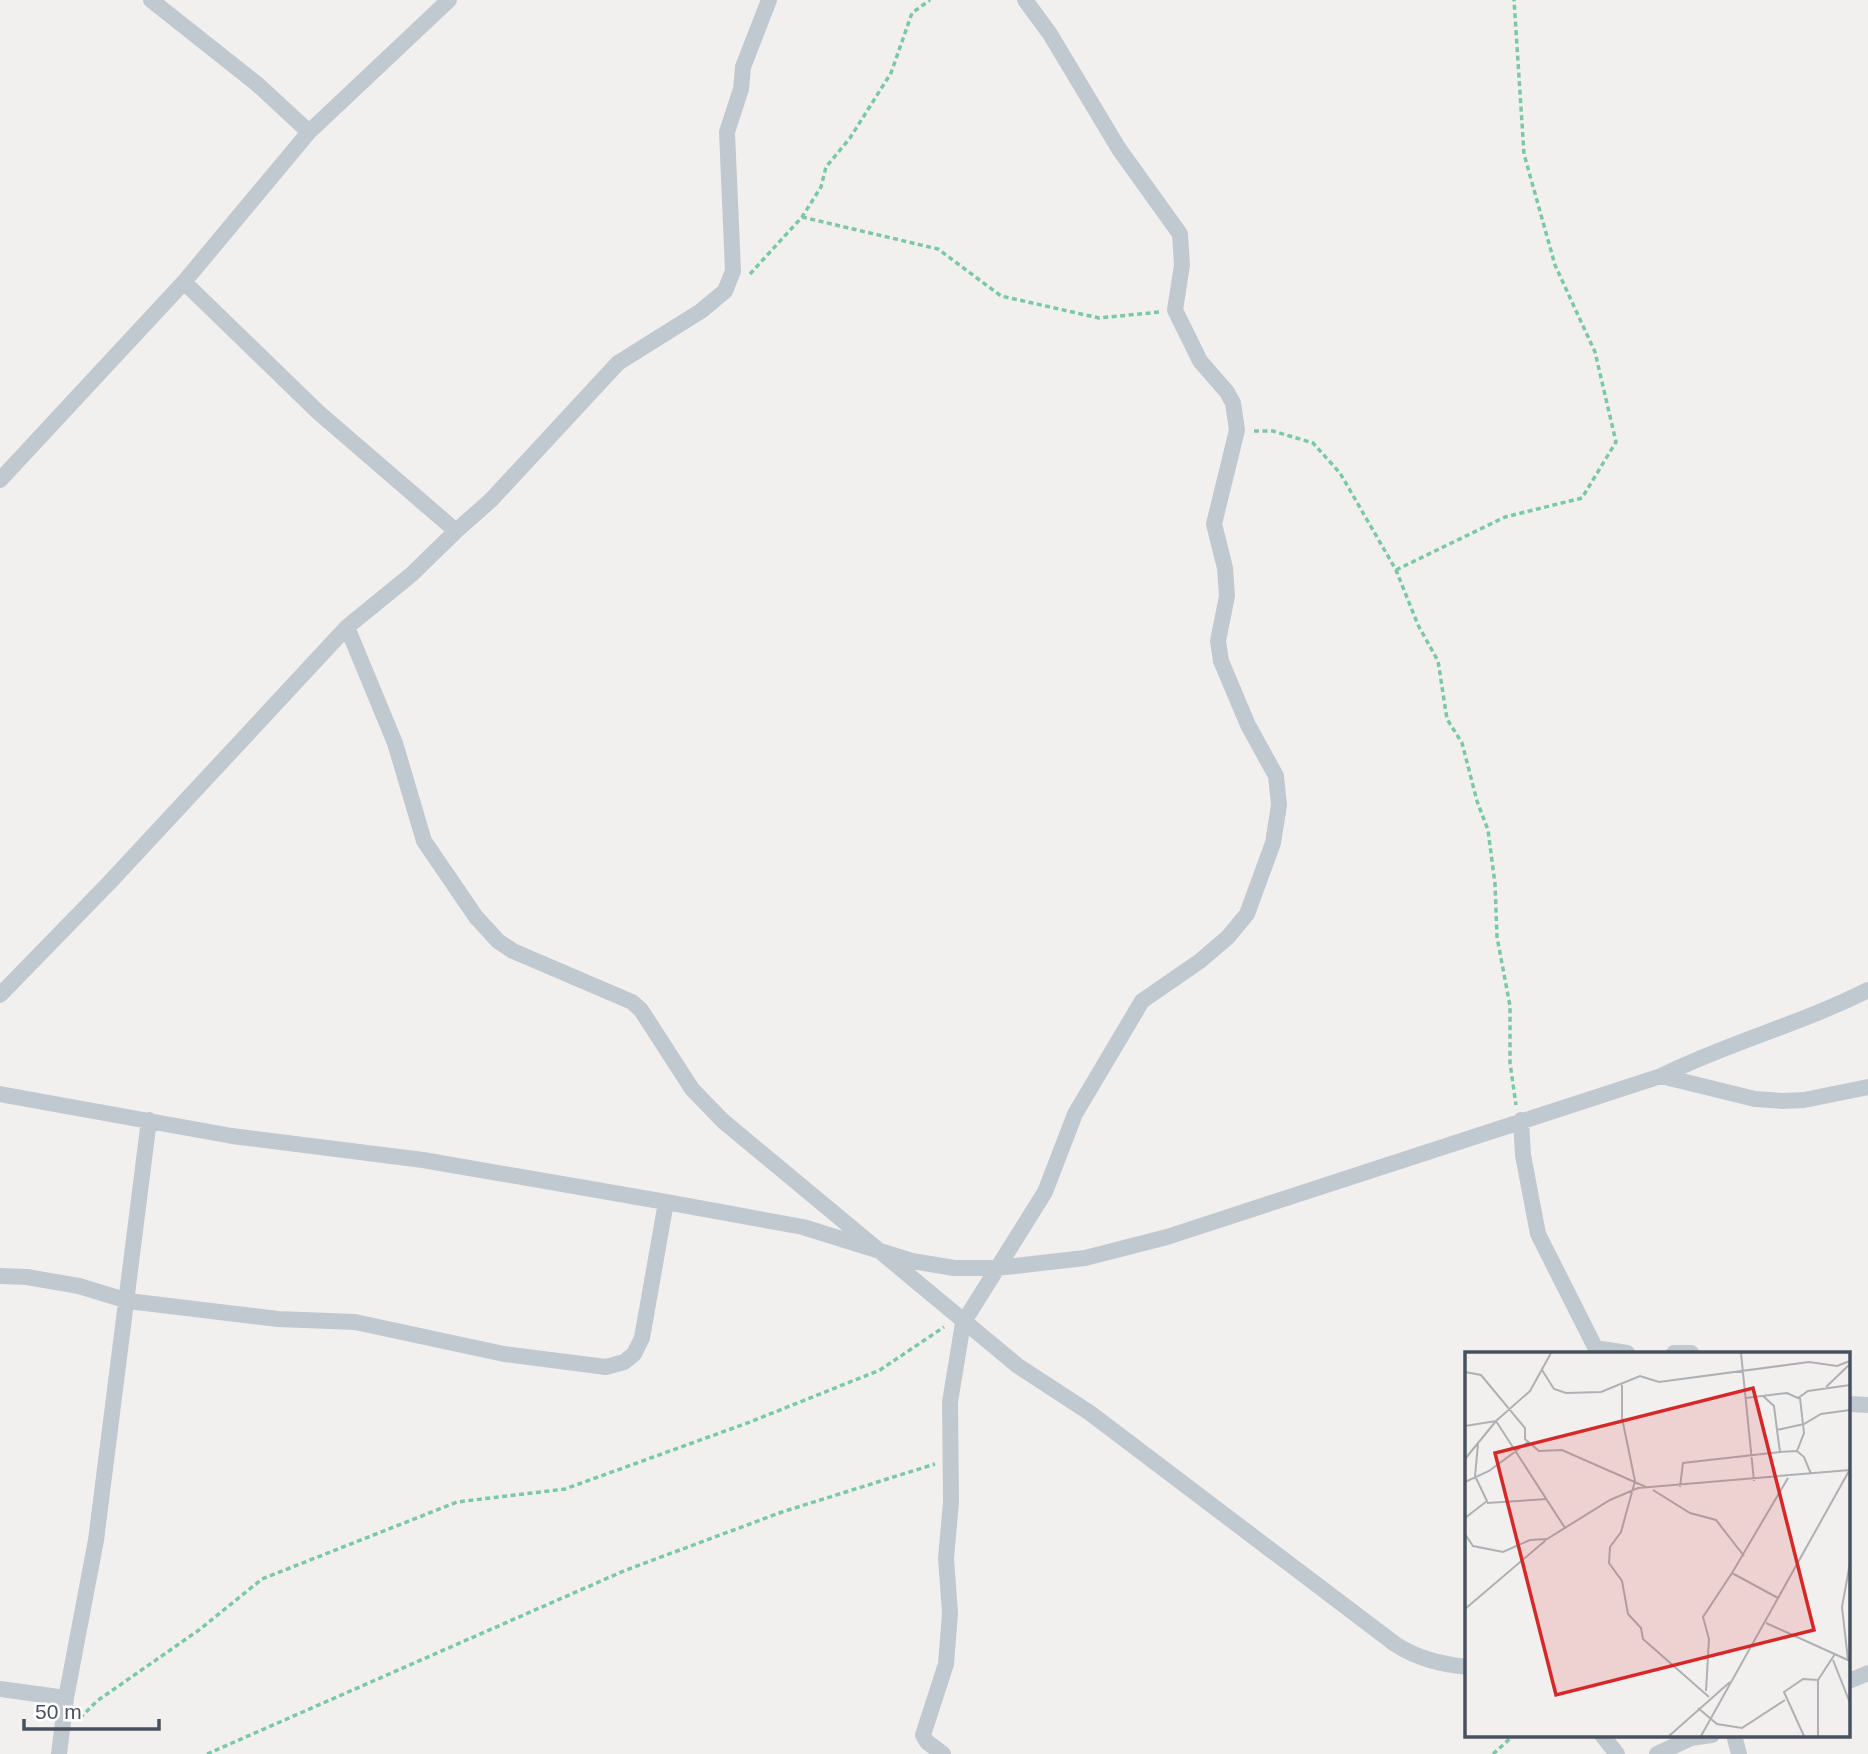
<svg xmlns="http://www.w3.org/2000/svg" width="1868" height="1754" viewBox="0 0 1868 1754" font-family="Helvetica,sans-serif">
<rect width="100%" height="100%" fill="#f2f0ef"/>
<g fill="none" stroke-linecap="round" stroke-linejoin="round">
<!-- path -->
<path stroke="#7bc8a7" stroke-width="3.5" stroke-dasharray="5 3.5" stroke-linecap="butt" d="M802,217L938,249L1001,296L1099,318L1160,312
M750,274L802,217L821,187L826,167L850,138L891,73L912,13L930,0
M1254,431H1273L1313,443L1340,473L1396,570L1418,625L1438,661L1447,719L1462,743L1477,801L1488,830L1495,884L1497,937L1510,1006V1063L1516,1105
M1396,570L1505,517L1582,498L1616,442L1595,352L1555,265L1524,154L1514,0
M80,1718L97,1701L199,1630L262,1579L457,1502L565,1489L750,1422L880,1370L944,1327
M207,1754L626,1570L782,1512L935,1464
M1493,1754L1514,1735"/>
<!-- minor -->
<path stroke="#c1c9d0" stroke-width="16" d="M151,0L257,84L309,132
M0,480L184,282L309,132L449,0
M456,531L491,500L618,363L701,311L725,291L733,271L727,132L741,89L743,67L769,0
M347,627L395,743L424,841L476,917L498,941L513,951L632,1002L641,1010L692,1089L723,1121L1018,1366L1090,1413L1395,1644C1418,1659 1441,1664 1467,1667
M0,995L109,883L347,627L412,574L456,531L318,412L184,282
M1661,1076C1729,1042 1801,1024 1868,990
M0,1094L232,1136L423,1160L666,1202L803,1227L912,1261L954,1268H997L1085,1258L1167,1237L1661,1076L1755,1099L1782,1101L1804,1100L1868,1087
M1521,1120L1523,1155L1538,1234L1598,1353
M0,1276L27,1277L79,1286L128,1301L278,1319L355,1322L504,1354L606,1367L624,1362L634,1354L642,1338L666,1202
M1595,1348L1627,1353
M1674,1353H1691
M1849,1404L1868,1405
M1849,1681L1868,1673
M0,1689L66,1698
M1602,1735L1617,1754
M1734,1735L1739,1754
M59,1754L66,1698L96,1540L149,1120
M943,1754L927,1742L923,1735L946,1664L950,1613L946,1558L951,1502L950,1402L963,1323L1045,1192L1075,1114L1142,1001L1200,961L1228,937L1247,914L1273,843L1279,805L1276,776L1248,725L1221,661L1218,641L1227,596L1225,568L1214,524L1237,430L1233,403L1227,392L1200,361L1175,310L1182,265L1180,234L1119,149L1050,34L1025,0
M1657,1754L1691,1738L1712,1735"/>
</g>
<!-- overview -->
<g transform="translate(1465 1352)">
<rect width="385" height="385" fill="#f2f0ef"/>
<path fill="none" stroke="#aeb0b4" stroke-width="2" d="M276,1L289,129M77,18L89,37L101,41L136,40L175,24L194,30L344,10L372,14L385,9M0,20L16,23L60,76V87L74,99L97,98L181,135M157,33V66L170,129L156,180L145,195L144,211L157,229L163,262L176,276L178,287L244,345M361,35L385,12M298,44L309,54L312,78L339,72L356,62L385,58M281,46L322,41L333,46L343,39L385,33M335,46L339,81L332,99L339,105L346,122M0,74L31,69L100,176M312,78L315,100L332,99M0,107L31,69L65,39L86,1M0,130L24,119L63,90M215,135L218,111L315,100M188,138L225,161L251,168L279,204M22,151L82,147M0,166L22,149L10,124L13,92M0,182L8,194L38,200L65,188L82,187L145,148L173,136L385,118M313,246L267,221L323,126M0,257L81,188M301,271L385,309M368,308L385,351M383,308L377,255L385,211M241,339L244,287L238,265L267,221M233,356L252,372L277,376L320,348M204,384L265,330M236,384L384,119M339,384L319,340L338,327L353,328L370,302M353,384V328"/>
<path fill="#d62828" fill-opacity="0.15" stroke="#d62828" stroke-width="3.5" d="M288,36L349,278L91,343L30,101Z"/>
<rect width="385" height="385" fill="none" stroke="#48515c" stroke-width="3.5"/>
</g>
<!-- scale -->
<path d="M24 1719v10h135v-10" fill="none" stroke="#48515c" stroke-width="3.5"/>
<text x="35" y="1719" font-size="21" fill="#48515c" stroke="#ffffff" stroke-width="5" paint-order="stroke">50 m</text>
</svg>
